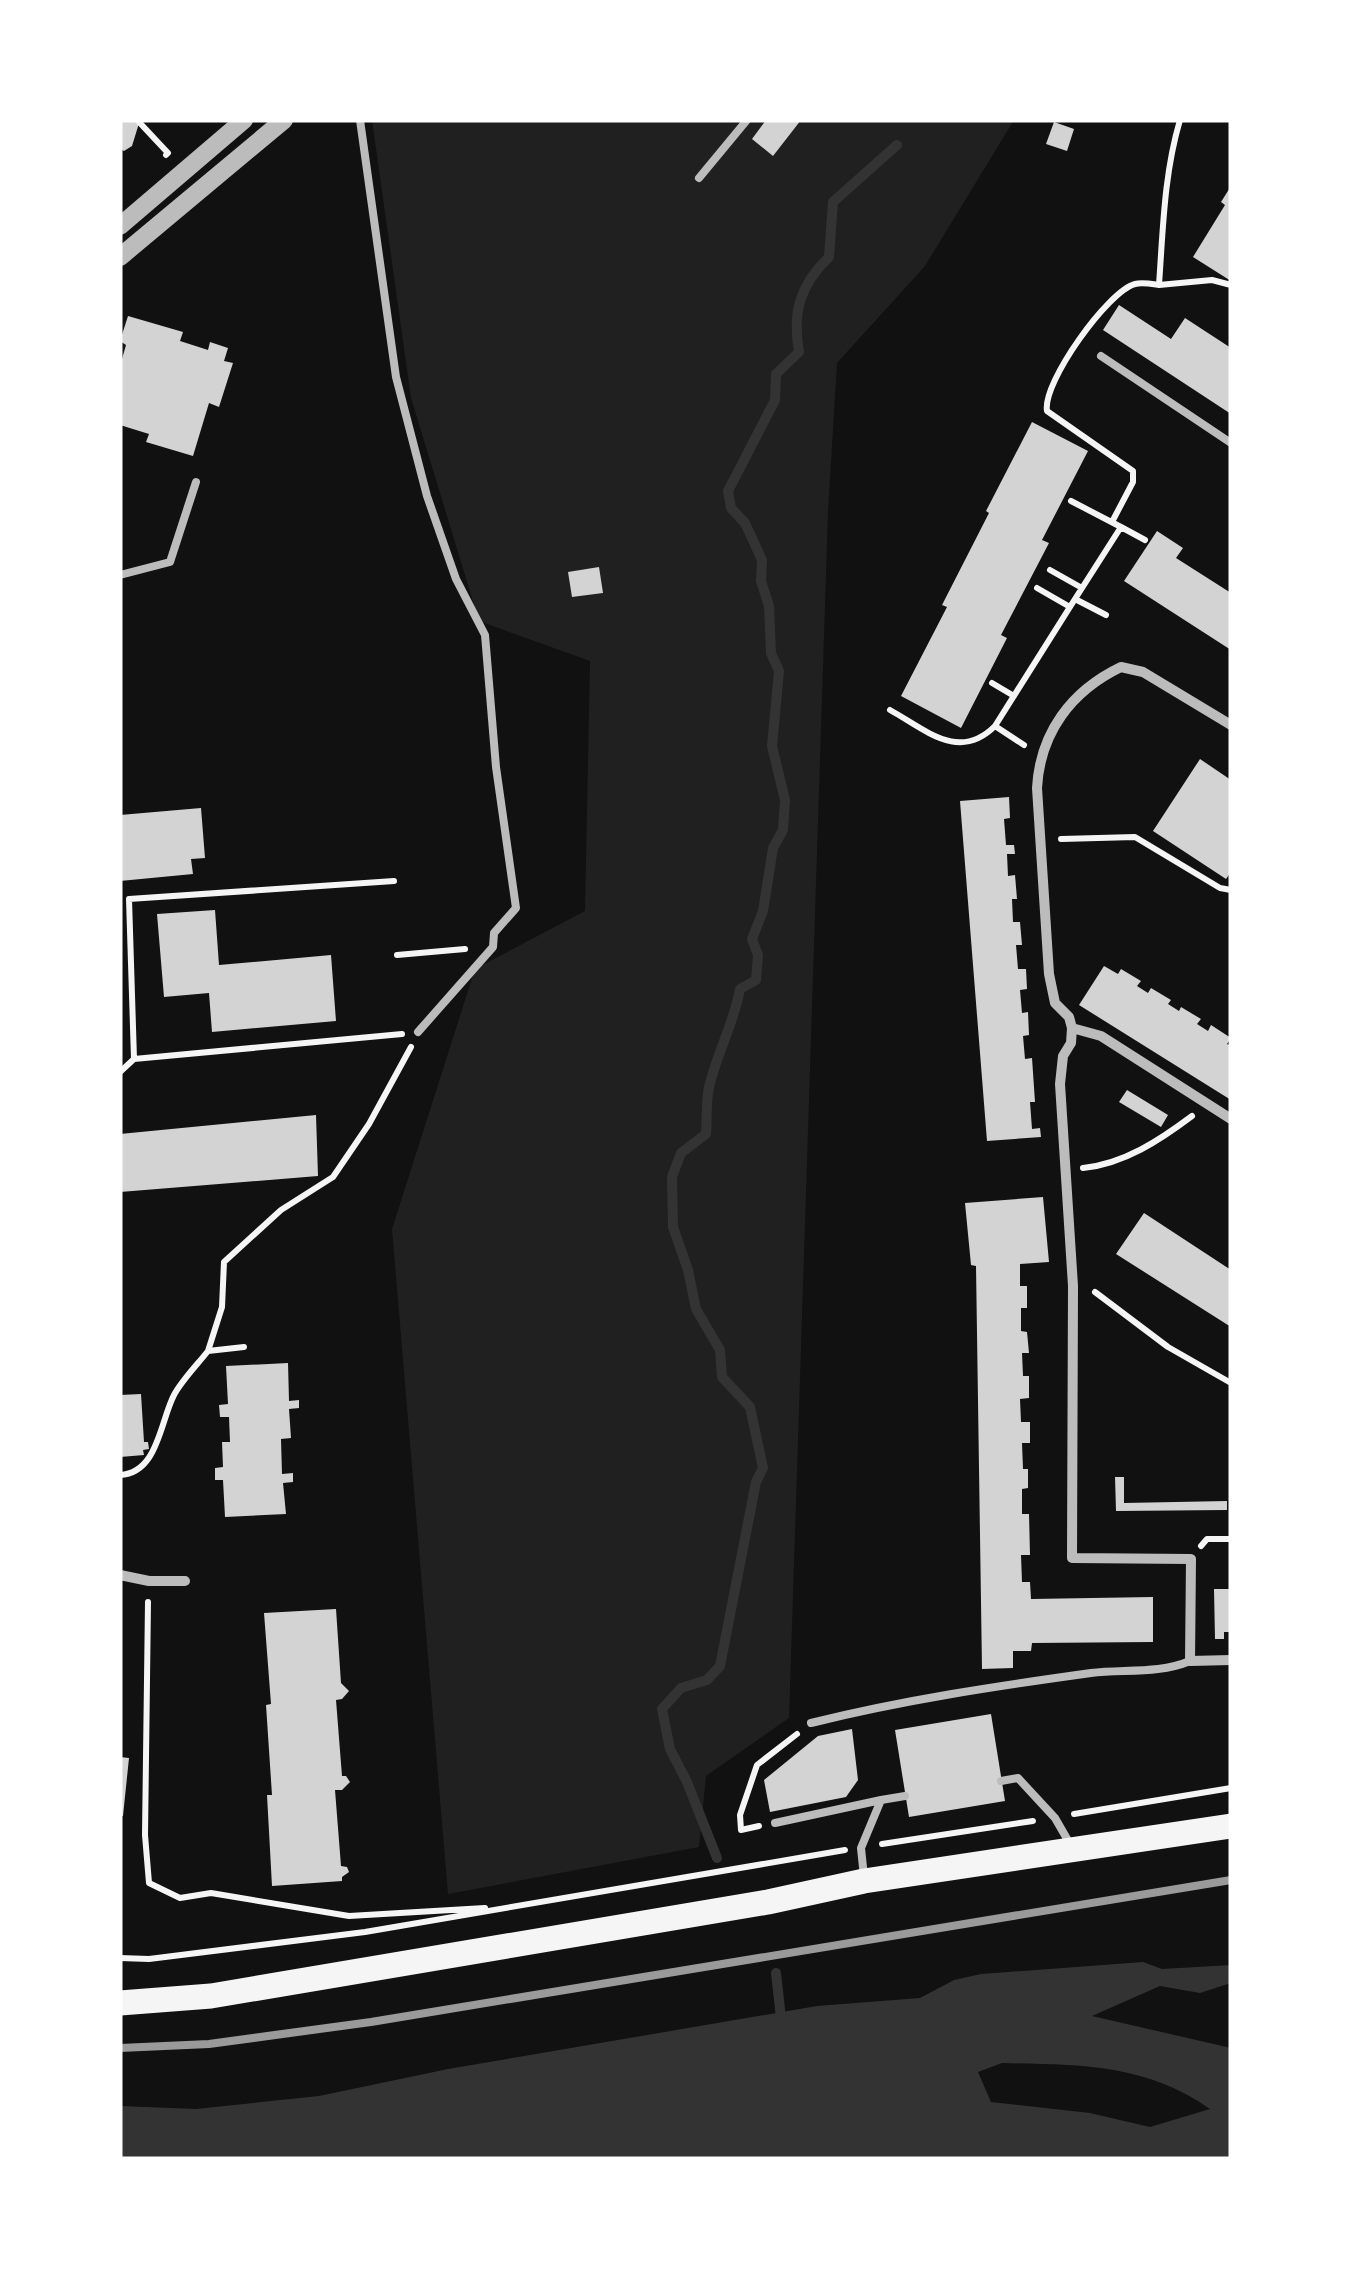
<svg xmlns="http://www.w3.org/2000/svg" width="1351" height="2279" viewBox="0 0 1351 2279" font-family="'Nunito Sans',sans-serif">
<rect width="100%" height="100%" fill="#111"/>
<!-- green -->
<path fill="#202020" d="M372,120H1014L925,266L837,363L828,512L789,1718L706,1776L699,1847L448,1894L392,1229L475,969L585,911L590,661L479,621L411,398Z"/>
<!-- water -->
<path fill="#333" fill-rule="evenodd" d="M1143,1962L1162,1969L1231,1965V1983L1200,1993L1160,1986L1092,2016L1231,2048V2159H120V2106L196,2109L319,2096L448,2069L817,2006L920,1998L954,1980L981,1974ZM1002,2063C1079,2065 1144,2063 1210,2109L1150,2127L1090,2113L991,2102L978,2072Z"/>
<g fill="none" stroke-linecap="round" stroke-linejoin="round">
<!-- stream -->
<path stroke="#333" stroke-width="10" d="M717,1858L687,1782L670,1749L662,1709L681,1688L707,1680L720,1666L756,1482L763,1468L750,1407L722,1377L720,1350L696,1309L688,1270L673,1227L672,1177L681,1153L706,1134C707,1118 706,1101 709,1087C717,1053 734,1023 740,989L756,980L758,955L752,939L763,911L773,848L783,830L785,800L772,746L779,671L771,653L769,606L761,581L762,560L745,523L731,508L728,491L775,400L776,374L799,352C792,312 800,285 829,257L833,202L897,145
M776,1973L782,2027"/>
</g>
<!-- building -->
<path fill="#d3d3d3" d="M120,120H140L132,146L124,151L120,149Z
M766,120H801L773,156L752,139Z
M1054,122L1074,129L1067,151L1046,144Z
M1231,186V281L1193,257L1225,205L1221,202Z
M1119,305L1171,339L1185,318L1231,348V414L1103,330Z
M128,316L183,332L180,341L208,350L210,342L228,348L224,361L233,363L219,407L209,403L193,456L146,442L149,434L120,425V366L126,345L120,341Z
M1032,422L1088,451L1042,540L1049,543L1001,635L1007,638L961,728L901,696L947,607L942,605L989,513L986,511Z
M1157,531L1183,548L1176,558L1231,593V650L1124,581Z
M599,567L603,593L572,597L568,572Z
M1200,759L1231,780V872L1226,879L1153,831Z
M1009,797L1010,818L1004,819L1006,845H1014L1015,854H1007L1008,876L1015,875L1017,899H1012L1013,922H1020L1022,945H1016L1018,969H1026L1027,989L1020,990L1022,1013L1028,1012L1029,1035L1023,1036L1025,1059L1032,1058L1035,1102H1030L1032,1129L1040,1128L1041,1137L987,1141L960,801Z
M201,808L205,858L191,859L193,874L120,881V815Z
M215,910L219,965L331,955L336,1021L212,1032L209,993L164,997L157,914Z
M1104,966L1118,974L1121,969L1141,981L1137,986L1148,993L1151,988L1171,1000L1168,1004L1179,1011L1181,1007L1201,1019L1197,1024L1208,1031L1211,1025L1231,1038L1227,1044L1231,1046V1100L1079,1005Z
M1127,1090L1168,1115L1161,1127L1119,1102Z
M316,1115L318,1176L120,1192V1134Z
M1043,1197L1049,1262L1020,1264V1286H1027V1308H1021V1331L1027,1332L1029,1353H1022L1023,1376H1029V1398L1020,1399L1021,1422H1030V1443H1022L1023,1469H1028V1488L1022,1489V1514H1029L1030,1555H1021L1022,1582H1030L1031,1599L1153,1597V1642L1032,1643L1031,1651H1013V1668L982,1669L976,1266L971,1265L965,1203Z
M1144,1213L1231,1270V1327L1116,1254Z
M288,1363L289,1401L299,1400V1408L289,1409L291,1438L281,1439L282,1474L293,1473V1482L283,1483L286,1514L225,1517L223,1480H215V1468L223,1467L222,1442H230L229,1417H220L219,1405L228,1404L226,1366Z
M141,1394L144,1442H148L149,1449L143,1450L144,1455L120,1457V1395Z
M1115,1477H1124V1503L1227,1501V1510L1116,1511Z
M1214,1589H1231V1632H1224V1639H1215Z
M336,1609L341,1683L349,1691L342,1699L336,1700L342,1776H346L350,1782L342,1790H335L341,1866L347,1867L349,1872L342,1877V1881L272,1886L267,1795H272L266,1705L271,1704L264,1613Z
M991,1714L1005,1801L909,1817L895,1730Z
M852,1729L858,1780L846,1797L770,1812L764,1780L818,1736Z
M120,1757L129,1758L123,1816H120Z"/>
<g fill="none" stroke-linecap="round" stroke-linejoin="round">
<!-- path -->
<path stroke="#f5f5f5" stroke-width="6" d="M139,122L168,153L166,155
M1159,285L1212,280L1231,285
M1071,501L1121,527L1075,599L1106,615
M1112,522L1133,482V471L1047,411C1042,383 1108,291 1135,284C1142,282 1152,284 1159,285C1163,229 1164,174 1180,120
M1121,527L1145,540
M1050,570L1082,588
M1037,588L1070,607
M992,683L1014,696
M890,710C926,730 959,762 995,726L1075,599
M995,726L1024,745
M1061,839L1135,837L1220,888L1231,890
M397,955L465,949
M134,1059L402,1034
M120,1072L134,1059L129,899L394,881
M1083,1168C1124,1164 1160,1140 1192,1116
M1095,1292L1168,1347L1231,1383
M208,1351L222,1307L224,1262L281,1210L333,1177L369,1124L411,1047
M120,1475C158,1473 160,1422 174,1395C182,1380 197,1365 208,1351L244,1347
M1201,1546L1207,1539H1231
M148,1602L145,1835L149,1883L180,1898L211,1893L349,1916L485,1908
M1074,1814L1231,1788
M759,1826L741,1830L740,1815L757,1765L797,1734
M882,1844L1033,1821
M120,1958L149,1959L365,1932L845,1850"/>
<!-- service -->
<path stroke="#bcbcbc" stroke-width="8" d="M360,120L396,377L427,496L456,579L485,635L496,767L516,908L494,933L493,947L418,1032
M699,178L747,120
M1101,356L1231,443
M120,575L170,562L196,482
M811,1723C903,1700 997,1686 1091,1673C1124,1669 1159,1674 1190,1661
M1001,1781L1018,1778L1055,1818L1070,1844
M775,1823L881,1800
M864,1877L861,1848L881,1800L905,1796"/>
<!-- minor -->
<path stroke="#bcbcbc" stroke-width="10" d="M1231,725L1143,672L1121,667C1071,691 1040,733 1037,788L1049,974L1055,1003L1069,1017L1072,1028L1071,1043L1063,1056L1060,1084L1073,1286L1072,1558L1191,1559L1190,1661L1231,1660
M1072,1028L1101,1036L1231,1119
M120,1575L149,1581H185"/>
<!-- tertiary -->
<path stroke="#bcbcbc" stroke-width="18" d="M120,226L244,120
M120,257L284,120"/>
<!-- primary -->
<path stroke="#f5f5f5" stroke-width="25" d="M120,2003L211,1996L768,1902L864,1881L1231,1826"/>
<!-- rail -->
<path stroke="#9a9a9a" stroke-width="8" d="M120,2048L209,2044L371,2022L1231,1880"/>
</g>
<!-- border -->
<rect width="1351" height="2279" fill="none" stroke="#ffffff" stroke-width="245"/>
</svg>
